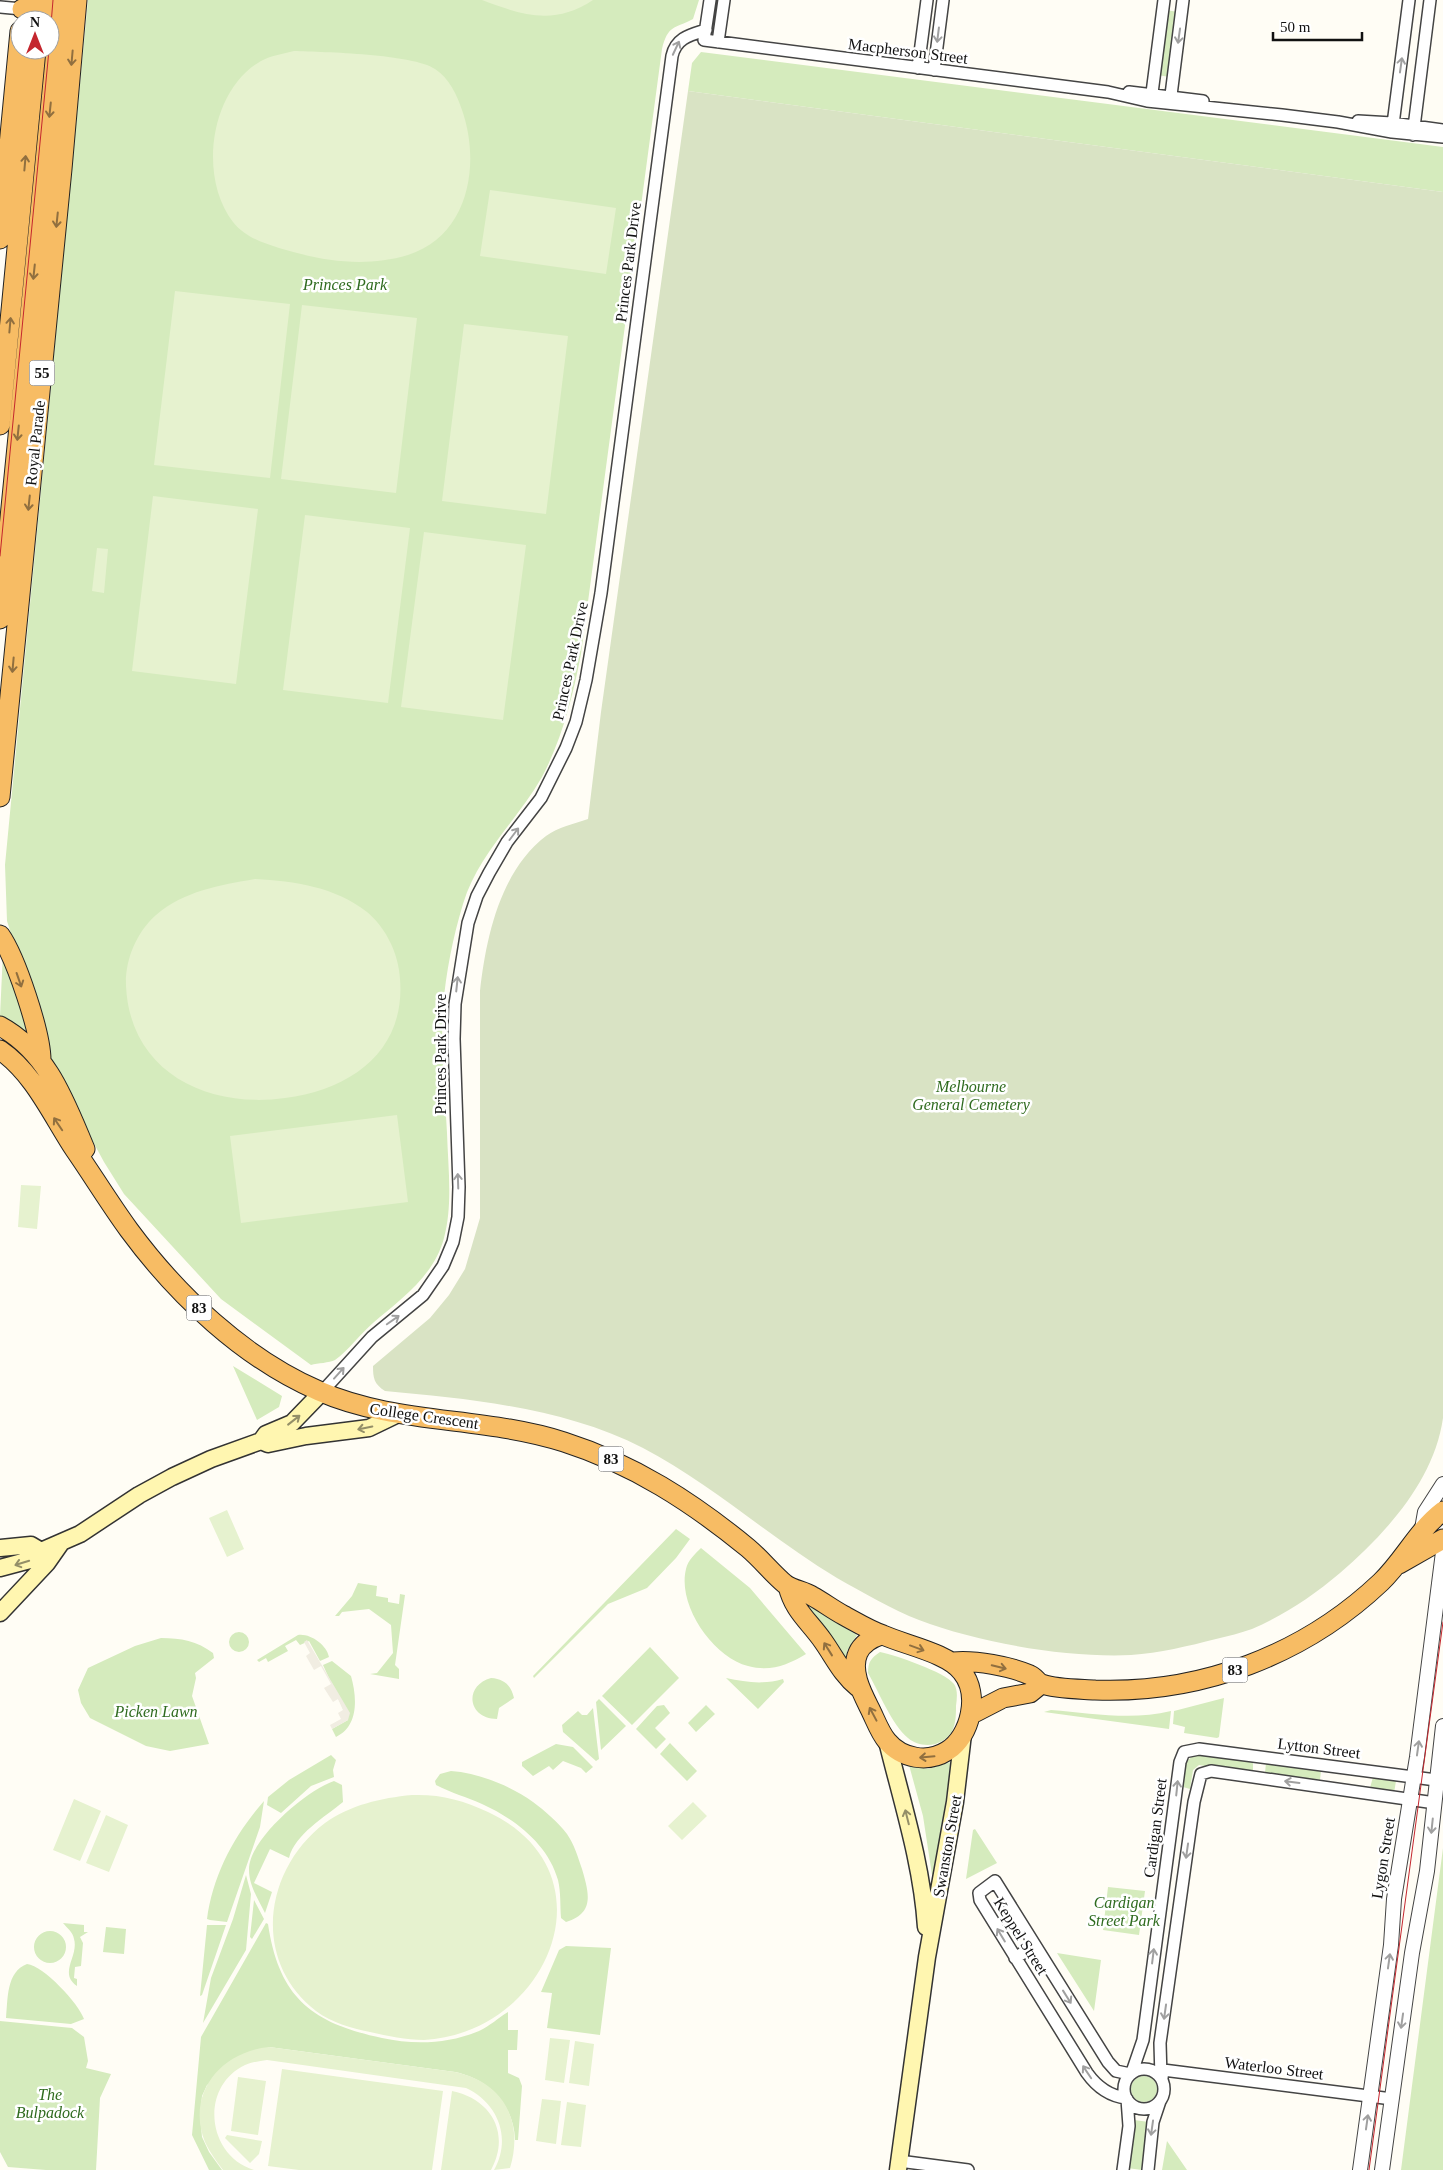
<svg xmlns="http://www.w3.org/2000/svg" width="1443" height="2170" viewBox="0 0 1443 2170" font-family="Georgia,serif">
<rect width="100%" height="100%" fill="#fffdf5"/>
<!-- green -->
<path fill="#d5ebbd" d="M88,0H699L693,19C674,29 668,25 662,49L581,654C573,696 562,739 542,777C517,821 478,854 463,904C453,937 446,972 443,1007C440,1048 445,1091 447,1133C448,1166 453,1205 444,1238C434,1276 401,1299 373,1323C361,1333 347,1352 335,1360C329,1363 318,1363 311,1365L221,1299L124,1194L104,1162L46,1055L43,1033L7,921L5,865Z
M1166,10L1178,12L1170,77L1157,75Z
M701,52L1443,147V192L688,91L692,63Z
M3,952L34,1040L0,1016Z
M233,1366L282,1396L279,1407L257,1420Z
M676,1529L690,1539L676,1558L647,1588L608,1604L534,1678L533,1676Z
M701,1548L750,1588L806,1654C788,1665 770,1672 748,1666C713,1657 677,1605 686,1569C688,1560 695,1554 701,1548Z
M358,1583L377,1586L376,1596L388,1598V1602L399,1604L400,1594L405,1595L395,1665L399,1669V1679L370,1674L377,1673L393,1653L391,1625L369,1609L342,1612L339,1616H335L352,1596Z
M802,1602L857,1635L847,1651L846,1661Z
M229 1642a10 10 0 1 1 20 0a10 10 0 1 1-20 0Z
M298,1635C310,1633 327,1645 329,1657L320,1661L309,1641L300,1645L296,1640L285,1646L288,1651L268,1662L266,1658L259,1662L257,1660Z
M161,1638C181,1638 197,1641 213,1653L214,1658L195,1673L196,1678L192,1696L209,1744L170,1751L146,1746L90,1718L81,1703L78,1690L88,1668L135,1646Z
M650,1647L679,1678L632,1725L602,1696Z
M880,1652C895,1655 945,1672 954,1684C958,1690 957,1698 956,1706C956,1713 956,1722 953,1729C946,1746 922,1750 908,1738C892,1725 879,1692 868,1673C868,1662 871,1658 880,1652Z
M332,1661L351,1676C357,1697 359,1726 336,1737L332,1729L348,1720L323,1665Z
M491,1678C504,1679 511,1685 514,1698L499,1708L497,1719C468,1719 463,1686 491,1678Z
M726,1678C746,1682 762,1685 783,1679L784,1682L758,1709Z
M1224,1698L1219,1737L1217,1738L1184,1733L1185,1727L1173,1724L1174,1711Z
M599,1699L626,1726L601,1750L596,1702Z
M664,1705L670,1713L655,1728L666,1739L656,1749L636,1729L657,1706Z
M706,1705L715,1714L696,1732L688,1723Z
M593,1708L599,1759L596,1761L563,1732L562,1725L578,1711L582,1715H587Z
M1051,1710C1091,1713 1131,1721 1171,1711L1169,1729L1044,1712Z
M670,1743L697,1771L687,1781L660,1754Z
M556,1744L573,1747L593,1767L586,1773L581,1768L563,1761L553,1770L549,1766L533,1776L522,1766V1762Z
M1196,1753L1253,1761V1770L1250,1773L1199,1765L1193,1770L1190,1789L1183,1787L1186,1762Z
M331,1755L336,1760L333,1770L334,1777L311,1786L281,1813L267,1805L268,1797L289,1780Z
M951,1762L934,1888L923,1816L909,1765L928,1769Z
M1266,1763L1321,1771L1320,1780L1265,1773Z
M451,1771C479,1773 511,1786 533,1802C545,1811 558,1822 567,1834C574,1844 578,1857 582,1869C589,1893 595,1913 566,1922L561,1918C560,1905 561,1893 558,1880C548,1844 515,1819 482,1804C467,1797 451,1793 436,1785L435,1781L440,1774Z
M1373,1777L1396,1781L1394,1793L1370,1788Z
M334,1781L342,1785L343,1802C325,1817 295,1834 289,1858L270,1849L254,1883L272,1892L265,1913C258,1899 249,1885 249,1870C248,1840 307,1790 334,1781Z
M264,1801L260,1827L227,1922L210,1920L207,1919C213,1874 235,1834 264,1801Z
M975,1829L997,1863L966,1879L973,1830Z
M1443,1848V2170H1401Z
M246,1875L251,1894L246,1950L203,2023L211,1978L233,1919Z
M1108,1887L1145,1891L1139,1935L1103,1930Z
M254,1900L264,1919L252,1939L250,1937Z
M63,1923L84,1925V1932H88L80,1937L83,1943L81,1966L75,1967L74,1978L77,1979V1986C58,1973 79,1956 74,1939C73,1932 67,1928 63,1923Z
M266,1923L268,1924C279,1998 312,2023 382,2038C414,2045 448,2044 479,2031C490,2026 498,2018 508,2012V2030H518L517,2050H508V2073L519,2078L522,2086L518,2140H515C514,2104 488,2079 455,2072L269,2047L207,2085L202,2096L200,2116L202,2137L209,2152L222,2170H209L192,2135L201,2037Z
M207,1925H226L202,1995L200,1996Z
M106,1927L126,1929L124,1954L103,1952Z
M34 1947a16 16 0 1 1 32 0a16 16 0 1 1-32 0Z
M566,1946L611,1948L600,2035L547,2028L552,1993L541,1992L559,1950Z
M1057,1953L1101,1960L1094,2011Z
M27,1964C44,1966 79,2004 84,2019L71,2024L6,2018C8,1999 6,1972 27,1964Z
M0,2021L72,2028L84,2037L88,2061L86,2068L111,2074L100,2098L96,2170H46L8,2167L0,2152Z
M1131 2089a13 13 0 1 1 26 0a13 13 0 1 1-26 0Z
M1134,2120L1149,2122L1142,2170L1127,2168Z
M1167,2141L1187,2170H1162Z"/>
<!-- cemetery -->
<path fill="#d9e3c4" d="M688,91L1443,192V1418C1434,1481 1386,1533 1340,1573C1313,1596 1284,1615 1252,1629C1241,1633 1228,1636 1216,1639C1189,1646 1159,1653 1131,1655C1068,1658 979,1643 919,1620C893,1610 862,1592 837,1578C770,1538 712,1484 643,1448C565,1408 472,1399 385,1391C374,1384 373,1378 373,1366L430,1318L449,1295L465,1269L480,1218V991C486,938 500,871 546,836C558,827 574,824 588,819L601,712Z"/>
<!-- pitch -->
<path fill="#e6f2cf" d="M482,0H593C554,26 522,15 482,0Z
M294,51C324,52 413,54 435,69C449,78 457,95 462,110C481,164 469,236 408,255C364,268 322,261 279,248C261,242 245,237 233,222C198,177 210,90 261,61C272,55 283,54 294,51Z
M490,190L616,208L606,274L480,256Z
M175,291L290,304L270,478L154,465Z
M302,305L417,318L396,493L281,479Z
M464,324L568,336L546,514L442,501Z
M153,496L258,509L236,684L132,671Z
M305,515L410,528L388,703L283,690Z
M424,532L526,545L503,720L401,707Z
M97,548L108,549L104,593L92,591Z
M255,879C295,881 335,887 367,912C384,926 396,949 399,970C410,1046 356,1089 285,1098C207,1109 130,1072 126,986C125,960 136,933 156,915C184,891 220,885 255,879Z
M397,1115L408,1202L241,1223L230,1136Z
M21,1185L41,1186L37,1229L18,1227Z
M227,1510L244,1549L227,1557L209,1518Z
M412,1795C440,1794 463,1800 488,1812C616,1872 549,2033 424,2040C406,2040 388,2036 370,2032C351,2028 332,2023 316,2011C251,1961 264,1869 325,1823C350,1805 381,1798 412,1795Z
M74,1799L101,1811L80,1861L53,1850Z
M693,1802L707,1816L682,1840L668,1826Z
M106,1815L128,1825L109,1872L86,1863Z
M550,2038L570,2040L564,2083L545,2080Z
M575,2041L594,2044L589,2086L569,2083Z
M269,2047L455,2072C504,2082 524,2122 510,2168L494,2170C512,2138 498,2103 466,2088L267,2060C260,2061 252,2062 245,2065C199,2087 207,2156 254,2170H223C218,2163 210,2153 205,2142C186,2094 220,2052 269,2047Z
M282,2069L443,2091L432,2170H299L268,2166Z
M238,2077L266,2081L258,2135L231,2131Z
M452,2091C491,2099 511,2133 491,2170H441Z
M542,2099L561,2101L556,2144L536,2141Z
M567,2102L586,2105L581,2147L561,2145Z
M227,2135L262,2141L259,2154L250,2163L225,2138Z"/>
<!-- plaza -->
<path fill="#f1ede2" d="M307,1640L350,1713L348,1720L332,1729L330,1725L341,1719L338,1713L343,1710L338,1699L333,1702L324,1688L331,1684L321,1666L314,1670L306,1656L310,1653L304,1642Z"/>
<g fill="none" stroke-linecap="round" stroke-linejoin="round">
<!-- minor casing -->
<g stroke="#444" stroke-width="14">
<path id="minor" d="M710,0L704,40L1108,92L1147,101L1282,115L1338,122L1392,132L1443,137
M0,7L22,9
M718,42L724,0
M918,68L927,0
M934,70L943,0
M1129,92L1203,101
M1149,98L1152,93L1164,0
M1170,103L1183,0
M1358,121L1392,123L1443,130
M1392,132L1409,0
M1413,135L1430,0
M322,1392L372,1337L423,1295L443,1266L453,1242L458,1217L459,1187L454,1039L455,1004L468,923L477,896L489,873L507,842L541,798L566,748L576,722L586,680L601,593L672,56C676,38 690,35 706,30
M1015,1958L1034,1946
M1124 2089a20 20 0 1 1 40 0a20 20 0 1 1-40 0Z
M1132,2072L1143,2040L1180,1762L1184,1752L1199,1749L1436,1780
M1161,2078L1160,2043L1194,1802L1201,1774L1211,1771L1435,1803
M1162,2078L1163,2070L1392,2099
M1126,2098C1109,2096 1097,2087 1087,2073L980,1900L979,1893L995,1881L1108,2062L1116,2071L1130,2074
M899,2161L968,2170
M1123,2170L1129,2126L1127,2099
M1148,2170L1153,2122L1160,2101"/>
</g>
<!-- tertiary casing -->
<g stroke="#444" stroke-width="16">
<path id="tertiary" d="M1422,1529L1425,1512L1443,1484
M1360,2170L1391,1945L1394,1899L1417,1757L1443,1552
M1382,2170L1412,1953L1427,1871L1443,1726"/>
</g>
<!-- secondary casing -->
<g stroke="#333" stroke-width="19">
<path id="secondary" d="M261,1441L268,1444L306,1436L369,1428L398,1414
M0,1548L31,1545L41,1551
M0,1568L30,1560L41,1551L80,1534L139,1495L172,1477L211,1459L261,1441L266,1434L292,1423L322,1392
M0,1613L47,1563L61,1543
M887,1741C902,1802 922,1864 926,1927
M898,2170L927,1957L955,1802L963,1734"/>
</g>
<!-- trunk casing -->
<g stroke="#222" stroke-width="21">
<path id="trunk" d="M22,9H71
M0,239L20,31
M0,425L36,50
M0,619L61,0
M0,797L62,169L77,0
M0,935C16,958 41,1033 41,1060
M0,1026C48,1052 65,1102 85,1149
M0,1050C34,1073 53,1117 75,1150C93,1176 110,1204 129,1230C177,1295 243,1358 319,1391C396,1425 483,1416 564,1442C633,1464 692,1502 748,1548C761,1559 772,1573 785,1584C793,1590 804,1591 812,1596C823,1602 832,1609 843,1615C856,1622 869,1630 883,1635C905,1645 948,1653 962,1672C980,1694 971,1736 947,1751C928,1763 902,1759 887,1741C880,1733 875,1719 870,1709C862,1693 850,1671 858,1653C862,1644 872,1638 881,1635
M1399,1564L1443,1539
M788,1586C794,1611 809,1621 823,1641C835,1658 842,1674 858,1687
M953,1662C976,1660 1009,1666 1030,1675C1035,1677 1038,1683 1042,1684C1055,1689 1081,1689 1095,1690C1201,1694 1304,1655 1381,1582C1404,1560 1417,1531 1443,1511
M970,1715L1003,1698L1030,1693L1041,1684"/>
</g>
<!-- minor -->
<use href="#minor" stroke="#fff" stroke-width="11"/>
<!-- tertiary -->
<use href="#tertiary" stroke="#fff" stroke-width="14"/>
<!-- secondary -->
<use href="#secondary" stroke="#fff6b0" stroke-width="16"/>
<!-- trunk -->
<use href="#trunk" stroke="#f7bc64" stroke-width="19"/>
<!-- tram -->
<path stroke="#c4262e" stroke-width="1" d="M50,37L53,0
M0,556L49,50
M1369,2170L1443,1622"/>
</g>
<!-- one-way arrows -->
<defs><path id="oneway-shaft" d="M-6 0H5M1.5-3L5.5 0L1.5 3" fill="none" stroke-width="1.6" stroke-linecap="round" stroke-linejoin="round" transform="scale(1.25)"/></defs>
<g stroke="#a0a0a0">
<use href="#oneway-shaft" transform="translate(938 35) rotate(97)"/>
<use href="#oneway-shaft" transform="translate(1179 36) rotate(98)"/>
<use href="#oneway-shaft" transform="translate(676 48) rotate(-65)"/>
<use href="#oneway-shaft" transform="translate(1401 65) rotate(-82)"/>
<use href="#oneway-shaft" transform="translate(514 834) rotate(-53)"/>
<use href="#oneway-shaft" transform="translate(457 984) rotate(-84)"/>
<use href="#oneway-shaft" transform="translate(458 1181) rotate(-92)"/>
<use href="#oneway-shaft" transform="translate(393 1320) rotate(-35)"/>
<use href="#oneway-shaft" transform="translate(339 1373) rotate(-48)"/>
<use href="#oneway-shaft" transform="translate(1418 1748) rotate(-82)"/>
<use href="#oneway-shaft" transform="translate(1292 1782) rotate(-173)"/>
<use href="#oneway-shaft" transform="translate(1177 1788) rotate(-84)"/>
<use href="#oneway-shaft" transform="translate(1432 1826) rotate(96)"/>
<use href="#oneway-shaft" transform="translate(1187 1851) rotate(98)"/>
<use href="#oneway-shaft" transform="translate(1001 1935) rotate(-121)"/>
<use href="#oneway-shaft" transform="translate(1153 1956) rotate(-83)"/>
<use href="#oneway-shaft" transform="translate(1389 1961) rotate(-82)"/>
<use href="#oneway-shaft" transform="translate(1067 1997) rotate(58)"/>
<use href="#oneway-shaft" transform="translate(1165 2012) rotate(98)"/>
<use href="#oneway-shaft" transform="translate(1402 2021) rotate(98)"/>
<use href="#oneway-shaft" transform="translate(1087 2072) rotate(-124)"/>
<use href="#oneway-shaft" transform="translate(1367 2122) rotate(-82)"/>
<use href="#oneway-shaft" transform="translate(1152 2128) rotate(98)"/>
</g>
<g stroke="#906f3f">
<use href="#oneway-shaft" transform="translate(72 58) rotate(95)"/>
<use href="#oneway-shaft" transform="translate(50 110) rotate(96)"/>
<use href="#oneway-shaft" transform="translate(25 163) rotate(-85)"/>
<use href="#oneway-shaft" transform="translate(57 220) rotate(96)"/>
<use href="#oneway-shaft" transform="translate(34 272) rotate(96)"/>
<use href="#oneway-shaft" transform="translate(10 325) rotate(-85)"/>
<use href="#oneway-shaft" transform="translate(18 433) rotate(96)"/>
<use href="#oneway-shaft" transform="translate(29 503) rotate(96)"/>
<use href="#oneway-shaft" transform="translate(13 665) rotate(95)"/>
<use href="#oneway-shaft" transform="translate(19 980) rotate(71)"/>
<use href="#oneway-shaft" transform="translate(58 1124) rotate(-124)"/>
<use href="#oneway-shaft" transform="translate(917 1648) rotate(20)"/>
<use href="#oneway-shaft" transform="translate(828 1649) rotate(-122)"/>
<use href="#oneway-shaft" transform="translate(999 1667) rotate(14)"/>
<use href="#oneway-shaft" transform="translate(873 1714) rotate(-118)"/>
<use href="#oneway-shaft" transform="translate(927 1757) rotate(175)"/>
</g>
<g stroke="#948f68">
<use href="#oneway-shaft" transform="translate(294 1420) rotate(-38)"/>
<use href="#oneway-shaft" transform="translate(365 1428) rotate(168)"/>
<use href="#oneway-shaft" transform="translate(22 1563) rotate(163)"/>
<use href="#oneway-shaft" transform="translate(907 1817) rotate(-104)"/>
</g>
<g text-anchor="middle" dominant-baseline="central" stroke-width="5" stroke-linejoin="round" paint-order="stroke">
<!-- shield labels -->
<g fill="#fff" stroke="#585858" stroke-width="1">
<rect x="29.5" y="360.5" width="25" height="25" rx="4"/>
<rect x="186.5" y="1295.5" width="25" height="25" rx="4"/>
<rect x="598.5" y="1446.5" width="25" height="25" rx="4"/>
<rect x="1222.5" y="1657.5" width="25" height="25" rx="4"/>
</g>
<g font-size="15" font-weight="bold" fill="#111">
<text x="42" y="373">55</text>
<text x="199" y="1308">83</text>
<text x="611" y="1459">83</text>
<text x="1235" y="1670">83</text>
</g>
<!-- street labels -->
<g font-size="16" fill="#111" stroke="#fff">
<text transform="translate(908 51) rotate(7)">Macpherson Street</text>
<text transform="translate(628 262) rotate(-83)">Princes Park Drive</text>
<text transform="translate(35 443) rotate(-84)">Royal Parade</text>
<text transform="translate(570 661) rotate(-78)">Princes Park Drive</text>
<text transform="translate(440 1054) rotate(-90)">Princes Park Drive</text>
<text transform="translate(424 1416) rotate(8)">College Crescent</text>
<text transform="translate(1319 1748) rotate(7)">Lytton Street</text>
<text transform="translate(1155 1828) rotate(-83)">Cardigan Street</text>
<text transform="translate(947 1846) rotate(-80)">Swanston Street</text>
<text transform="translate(1383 1858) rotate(-81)">Lygon Street</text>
<text transform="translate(1021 1936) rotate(58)">Keppel Street</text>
<text transform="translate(1274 2068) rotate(7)">Waterloo Street</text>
</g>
<!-- park labels -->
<g font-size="16" font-style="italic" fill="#2f6b1f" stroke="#fff">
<text x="345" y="284">Princes Park</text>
<text x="971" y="1086">Melbourne<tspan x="971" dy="18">General Cemetery</tspan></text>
<text x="156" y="1711">Picken Lawn</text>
<text x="1124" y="1902">Cardigan<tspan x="1124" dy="18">Street Park</tspan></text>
<text x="50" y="2094">The<tspan x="50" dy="18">Bulpadock</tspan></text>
</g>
</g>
<!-- north arrow -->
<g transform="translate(35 35)"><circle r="24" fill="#ffffff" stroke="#a0a0a0"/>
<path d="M0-4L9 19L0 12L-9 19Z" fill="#c4262e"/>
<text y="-8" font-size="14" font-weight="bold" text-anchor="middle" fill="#111111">N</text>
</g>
<!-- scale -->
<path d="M1273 32v8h89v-8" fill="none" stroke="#111111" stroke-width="2.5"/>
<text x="1280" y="32" font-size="15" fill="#111111" stroke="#ffffff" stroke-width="4" paint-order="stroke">50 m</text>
</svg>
